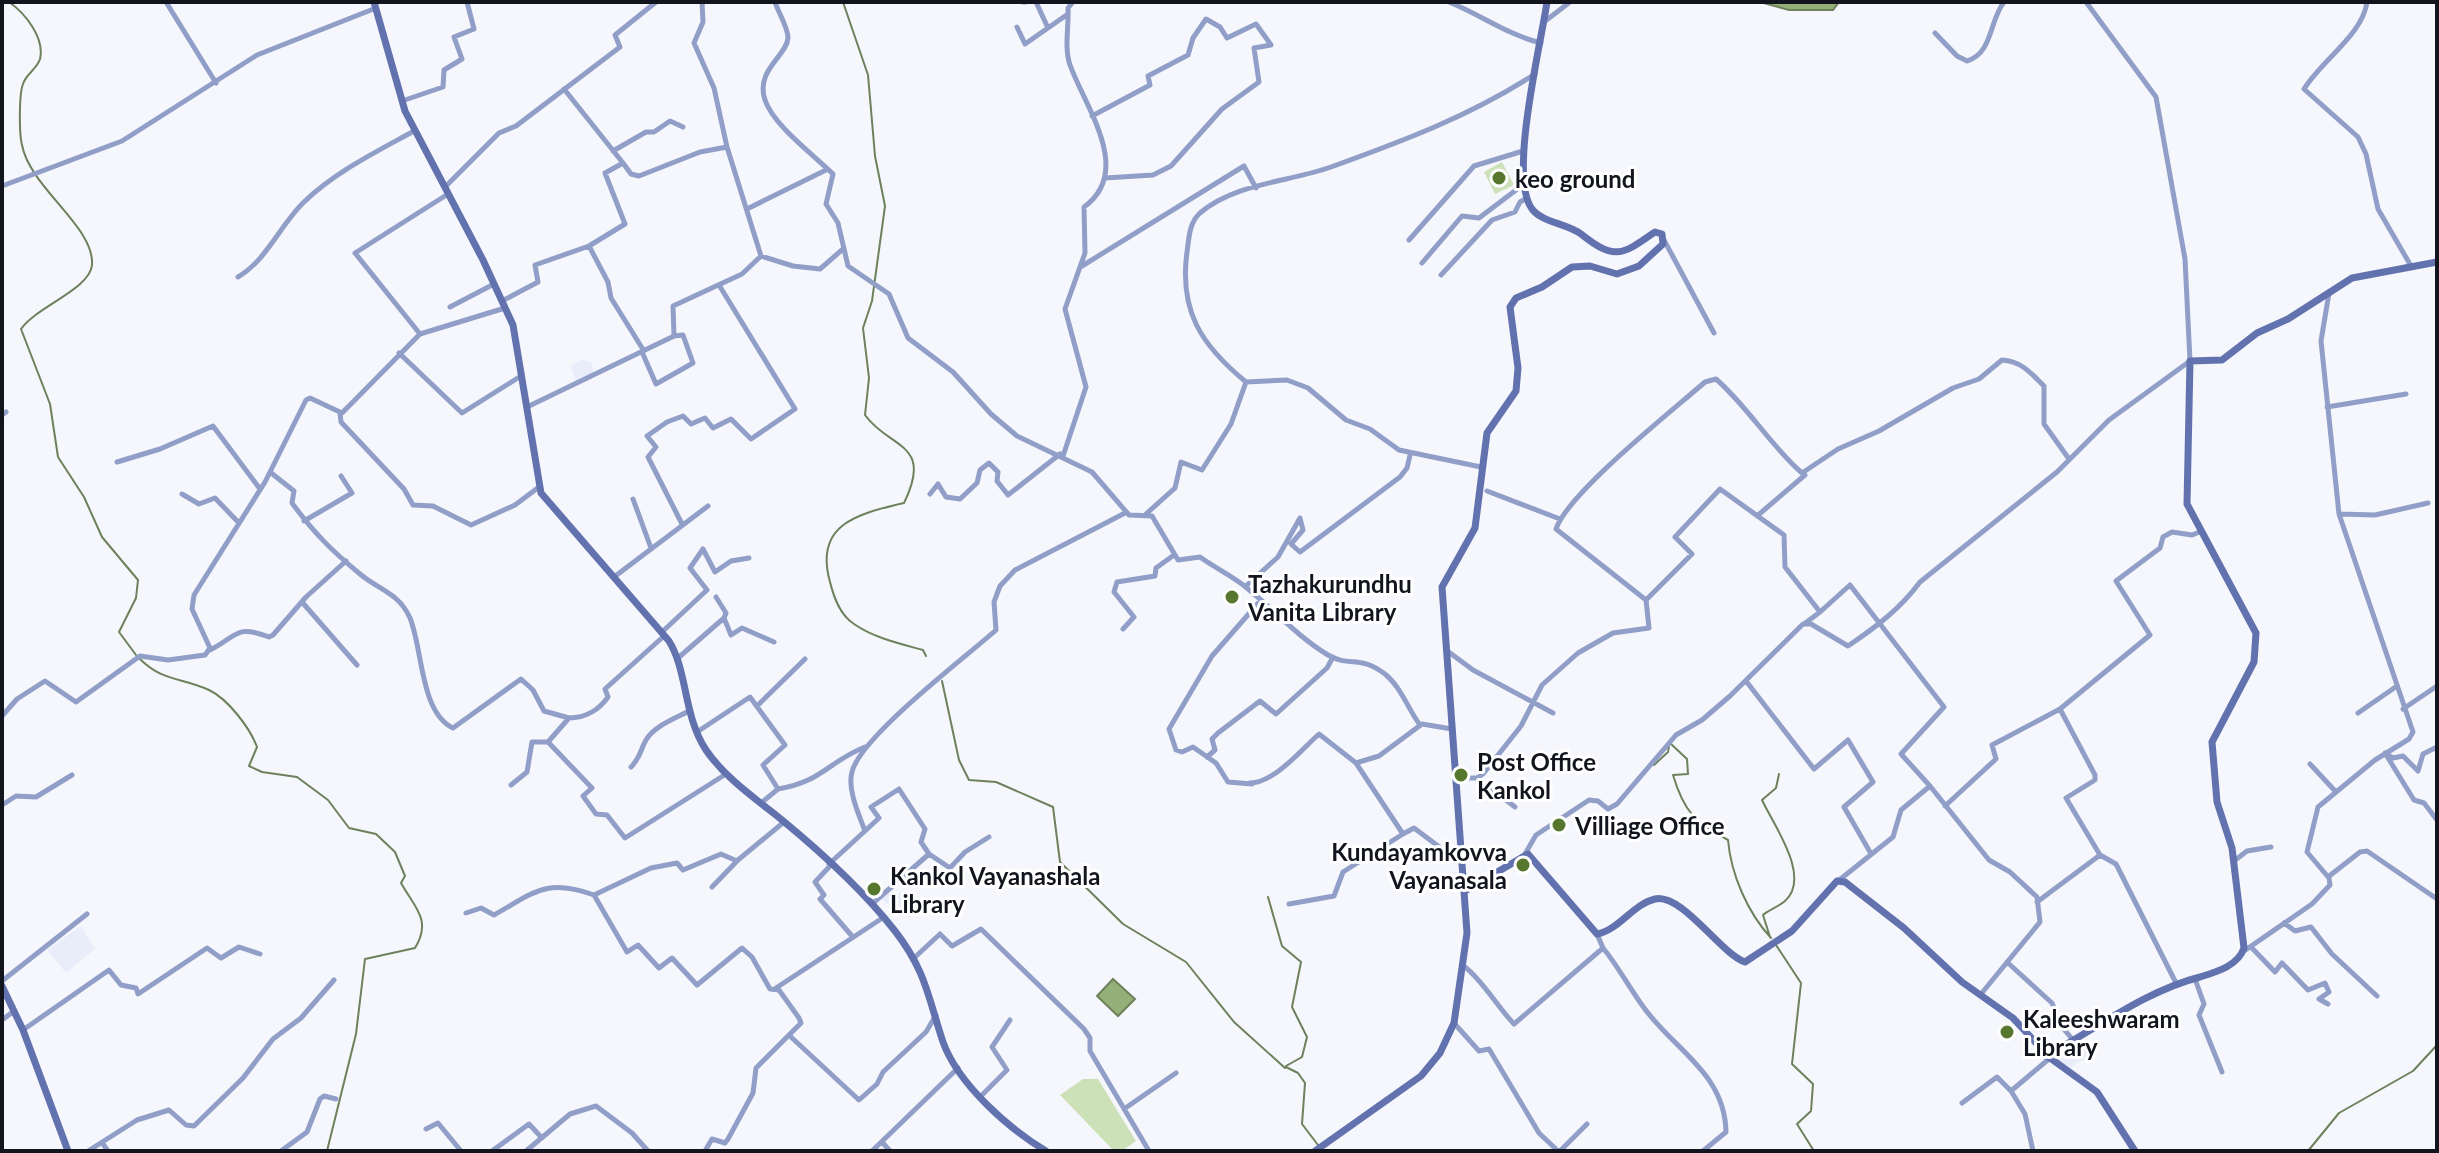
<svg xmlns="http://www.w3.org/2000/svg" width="2439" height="1153" viewBox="0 0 2439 1153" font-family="Lato,sans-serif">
<rect width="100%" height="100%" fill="#f5f7fc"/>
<!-- built -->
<path fill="#e9edfa" d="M582,359L592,363L594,375L576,382L571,365Z
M889,891L905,895V910L896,912L881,898Z
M81,926L95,949L66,973L47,950Z
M2078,1038L2092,1054L2066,1071L2054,1057Z"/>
<!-- green -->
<path fill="#cde1b9" d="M1502,162L1514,185L1495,194L1484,172Z
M1083,1079H1098L1136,1141L1122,1151H1114L1060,1095Z"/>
<!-- water -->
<path fill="#94af77" stroke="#6d815c" stroke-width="2" d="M1760,2H1839L1833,10H1789Z
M1113,979L1135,999L1118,1016L1097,996Z"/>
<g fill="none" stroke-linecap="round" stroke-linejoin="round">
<!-- stream -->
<path stroke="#6d815c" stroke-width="2" d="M9,2C25,13 45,38 40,59C37,69 26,74 23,84C19,94 19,134 22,145C30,188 95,227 92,265C90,289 36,307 21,329L50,404L58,457L84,497L102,537L138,580L136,598L119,632L136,655
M843,2L868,75L875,156L885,206L872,301L863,328L869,378L865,415C889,449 934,442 904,503C856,514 814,525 830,582C834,598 840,615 854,624C874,638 901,644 923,650L926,656
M140,659C163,682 181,677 209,690C228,699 250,728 257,747L249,766L262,772L297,777L328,800L349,828L376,834L395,852L405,876L401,883C415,908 432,920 415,948L365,959L356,1034L327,1151
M942,681L959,760L969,780L996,782L1053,807L1060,862L1123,924L1186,962L1234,1022L1285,1068
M1671,744L1687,759L1688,774L1673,775C1684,812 1695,822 1728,840C1731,875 1748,913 1771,938
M1654,765L1668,752L1669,746
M1268,897L1282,946L1301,962L1292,1007L1307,1037L1302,1057L1286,1066
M1770,937L1763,915C1769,910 1778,907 1785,901C1812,877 1773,824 1762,800L1776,788L1779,774
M1776,945L1801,983L1792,1064L1813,1084L1811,1111L1797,1124L1814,1151
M2437,988V1017
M1286,1067L1298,1073L1305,1083L1302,1124L1318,1145
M2308,1151L2339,1113L2413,1071L2437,1045"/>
<!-- street -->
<path stroke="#919ec8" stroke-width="5" d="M166,2L216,83
M775,2C778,12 788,27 788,38C787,56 755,70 765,100C773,125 815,156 833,174L826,204L838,223L848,266L889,294L908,338L953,372L991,414L1017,436L1092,472L1129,515L1152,516L1178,560L1200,557C1215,568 1233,576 1247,588C1274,610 1298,637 1328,655C1351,668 1358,654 1385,674C1401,687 1408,709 1420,725
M1023,2H1026
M1036,2L1048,28
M1449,2C1481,15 1508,35 1541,43
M2367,2C2363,34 2322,60 2304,89L2358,137L2366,154L2378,209L2411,266
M1544,22L1570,2
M1017,27L1025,44L1068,14
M1935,33L1957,56L1967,61C1993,53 1989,21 2004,2
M564,89L623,163
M402,101L443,87L444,70L462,59L454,37L474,29L467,2
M1092,116L1150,85L1148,76L1188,55L1193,38L1206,19L1220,27L1227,38L1256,24L1271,45L1254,48L1259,82L1222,109L1171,166L1153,175L1105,178
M613,151L646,132H654L670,121L683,127
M2,186L122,141L257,55L376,8
M445,187L499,133L516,126L620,47L615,35L656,2
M749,208L828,169
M1409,240L1474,166L1523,151
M1664,240L1714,333
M589,246L625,224L605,173L623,163L631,174L639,176L700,152L727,147
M761,256L793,266L820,269L843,249
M1422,263L1462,216L1479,218L1524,184
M1082,266L1244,166L1256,188
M1441,275L1492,220L1515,212L1520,202L1527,198
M238,277C267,260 280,225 304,202C335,172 376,152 414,131
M502,301L538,282L535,265L589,246L608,282L611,298L644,351
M450,307L494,284
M420,334L355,253L448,194
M642,352L656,384L693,363L683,335L674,336
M399,353L462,413L521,376
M527,407L674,336L673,306L742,274L761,256L727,147L714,88L694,43L703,22L702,2
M2327,407L2406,394
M340,413L341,422L404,489L413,505L433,506L471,525L515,505L539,487
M2,415L6,412
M1063,456L1086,387L1065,309L1085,253L1084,207C1134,171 1085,107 1070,65C1064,48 1069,26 1068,8L1073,2
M117,462L160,449L213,426L260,489
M1481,467L1399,450L1370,429L1346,420L1308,388L1287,380L1246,382C1201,345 1179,311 1187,252C1189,238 1189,223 1200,213C1235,183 1289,182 1331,167C1403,141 1470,116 1535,74
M270,472L294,491L292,503C314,533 332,551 360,574C379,590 399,593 410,618C423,650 420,712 453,728L521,679L533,690L544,711L569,718L548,742L592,788L583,796L596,814L607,815L625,838L726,774
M1487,491L1560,519
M182,494L199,504L215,498L239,523
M930,494L938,484L946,497L960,499L977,483L980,470L989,463L998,472L997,481L1008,495L1060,454
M633,499L651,548
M1146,514L1175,488L1181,462L1202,470L1231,424L1246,382
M2339,514L2375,515L2428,503
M1757,516L1805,475
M304,521L352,493L341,476
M682,524L648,457L656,447L647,436L667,422L683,416L691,424L705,418L713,428L731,419L751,439L795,409L719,285
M614,577L708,506
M1246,586L1278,557L1300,518L1303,530L1291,544L1300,552L1400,477L1407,468L1410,455
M1646,600L1692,554L1675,537L1720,489L1784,535L1785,567L1820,612L1850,585L1944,707L1901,754L1930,786
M302,602L357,665
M724,618L731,635L742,628L774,642
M1804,624L1820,612
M1123,629L1134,617L1114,592L1117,582L1155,576L1156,568L1174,555
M662,632L707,590L690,568L703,549L715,572L731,561L749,558
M210,650C238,636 235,624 269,637L273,635L306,597L346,561
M1446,650L1473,670L1553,713
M678,658L724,618L726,613L716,597
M1746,681L1814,769L1848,740L1873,782L1844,807L1870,852
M757,706L805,659
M2403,709L2437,686
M2358,713L2397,686
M2,716L17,699L45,681L76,702L140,656L168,660L205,655L210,648L192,609L194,595L265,482L306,400L310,398L342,413L420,334L505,308
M569,718C585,718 599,710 608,697L605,689L664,636
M697,732L750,697L785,745L763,765L778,789L761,803
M2385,753L2414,800L2424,803L2437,820
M2386,754L2393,758L2403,756L2418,771L2423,754L2437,747
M1207,757L1215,750L1212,739L1218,733L1260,701L1276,714L1327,668L1333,657
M1356,763L1403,834L1414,828L1462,864
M2310,764L2336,792
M631,767C641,757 640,750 646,740C654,726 676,718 689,711
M1456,778H1477L1483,774L1521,726L1542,685L1578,653L1613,633L1649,628L1646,600L1556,529C1568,493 1672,411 1705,382L1716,379C1748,407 1770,445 1802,473L1838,449L1879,431L1953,388L1979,379L2002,360C2021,361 2031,373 2044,386V424L2069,459
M1477,778L1515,807
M1250,783C1274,783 1302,749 1319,734L1356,763L1379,756L1422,724L1452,729
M1252,784L1228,782L1216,763L1193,747L1182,752L1176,750L1169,729L1212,656L1260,601
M511,785L527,772L532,742H548
M778,789C822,782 829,761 865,747
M2,805L16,796L36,797L72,775
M1945,806L1996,759L1992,745L2060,709
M865,831L879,818L871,807L899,789L925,829L921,842L929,854
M1525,854L1536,835L1589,800L1598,801L1608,809L1617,804L1676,735L1702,720L1730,696L1803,624H1811L1848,646C1876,627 1900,609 1920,582L2057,472L2109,420L2190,361L2185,259L2156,97L2086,2
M737,861L721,854L683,870L677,863L651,868L594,895L627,952L638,945L659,968L672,958L697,985L742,948L752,957L770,989L779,990L799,1018L801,1023L790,1034L791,1037L859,1100L877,1084L883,1072L926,1032L936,1015
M2234,861L2247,851L2271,847
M829,864L865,831C859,815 847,789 852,772C860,737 966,657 996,630L994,602L1000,586L1015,570L1125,513
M831,865L815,882L824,895L820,899L852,936
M2328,877L2360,852L2367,851L2437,899
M1838,881L1893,837L1901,810L1930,786L1989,860L2010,872L2037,897L2040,922L1981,994
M712,887L738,860L784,822
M2037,902L2100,855
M872,904L929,854L950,868L965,852L989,837
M1289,904L1334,896L1343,872L1403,834
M466,913L481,908L494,915C535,892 546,878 594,895
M2284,923L2295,931L2311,927L2332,954L2377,996
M2251,947L2275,972L2282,963L2308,990L2325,983L2329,992L2319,999L2328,1004
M1603,948C1618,966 1628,986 1642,1005C1672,1049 1725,1072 1726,1132L1703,1151
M2244,951L2312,904L2330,885L2329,878L2307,852L2318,807L2375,760L2409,739L2413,732L2339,514L2321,341L2329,293
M914,958L940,934L952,946L981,929L1084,1029L1090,1038V1051L1149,1151
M2007,962L2052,1003L2062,1027L2073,1040
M1465,967C1483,981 1496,1005 1514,1024L1603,948L1597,934
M2195,979L2204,1004L2199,1015L2222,1072
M2,981L87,914
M2176,983L2116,864L2100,855L2066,798L2095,780V775L2060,709L2150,635L2116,581L2160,548L2163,537L2172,532L2192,535L2202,531
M776,988L884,917
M2,1020L14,1011
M1454,1023L1479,1051L1489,1049L1539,1133L1558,1151
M23,1030L109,970L121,985L136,988L138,994L207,948L221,958L239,947L260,954
M2011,1091L2025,1114L2033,1151
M981,1096L1007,1070L992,1047L1010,1020
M1962,1103L1997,1077L2011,1091L2050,1058
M1124,1109L1176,1073
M426,1129L438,1123L461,1151
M882,1142L890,1151
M103,1144L108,1151
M88,1151L137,1120L169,1110L186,1125L194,1126L243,1078L273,1039L301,1018L334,980
M281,1151L307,1132L320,1099L324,1096L336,1099
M492,1151L529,1124L542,1138
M526,1151L570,1114L596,1106L632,1133L648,1151
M705,1151L712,1139L725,1143L728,1139L753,1093L756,1068L790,1034
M872,1151L958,1068
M1560,1151L1587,1124"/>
<!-- secondary -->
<path stroke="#6272af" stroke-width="7" d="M374,2L405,111L483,260L513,325L541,493L669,641C688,672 683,715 706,750C725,778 756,799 782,820C822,853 863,890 895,931C926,971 928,997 943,1042C958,1084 1009,1129 1046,1151
M1465,891L1528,854L1597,934C1619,930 1633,904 1655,899C1682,893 1721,954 1745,962L1792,931L1837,881L1845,882L1904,928L1962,982L2013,1018L2050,1058L2097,1092L2135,1151
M2,986L23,1030L68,1151
M2046,1056C2096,1029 2145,991 2200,977C2216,972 2238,966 2244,948L2232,848L2217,802L2212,742L2254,662L2256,633L2187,504L2190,361L2222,360L2257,333L2288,319L2352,278L2437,262
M1315,1151L1421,1076L1440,1053L1454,1023L1467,933L1442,587L1475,528L1487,433L1516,391L1518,368L1510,307L1516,298L1542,287L1572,267L1590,266L1617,274L1639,266L1663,244L1662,234L1655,232C1622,255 1615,261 1581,234C1566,223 1543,223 1532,209C1508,177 1541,44 1547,2"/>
</g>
<!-- markers -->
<g fill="#57772e" stroke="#fff" stroke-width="3">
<circle cx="1499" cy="178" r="8"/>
<circle cx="1232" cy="597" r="8"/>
<circle cx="1461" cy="775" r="8"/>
<circle cx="1559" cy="825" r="8"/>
<circle cx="1523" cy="865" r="8"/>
<circle cx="874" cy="889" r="8"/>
<circle cx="2007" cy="1032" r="8"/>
</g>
<g text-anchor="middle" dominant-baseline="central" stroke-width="6" stroke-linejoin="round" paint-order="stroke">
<!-- poi labels -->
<g font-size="24" font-weight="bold" fill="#12151d" stroke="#fff" text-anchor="start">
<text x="1515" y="178">keo ground</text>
<text x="1248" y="583">Tazhakurundhu<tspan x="1248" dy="28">Vanita Library</tspan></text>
<text x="1477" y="761">Post Office<tspan x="1477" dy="28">Kankol</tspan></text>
<text x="1575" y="825">Villiage Office</text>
<text x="1507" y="851" text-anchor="end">Kundayamkovva<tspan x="1507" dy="28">Vayanasala</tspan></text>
<text x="890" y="875">Kankol Vayanashala<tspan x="890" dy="28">Library</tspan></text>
<text x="2023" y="1018">Kaleeshwaram<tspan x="2023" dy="28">Library</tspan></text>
</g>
</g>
<!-- border -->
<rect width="2439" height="1153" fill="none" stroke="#12151d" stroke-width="8"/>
</svg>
